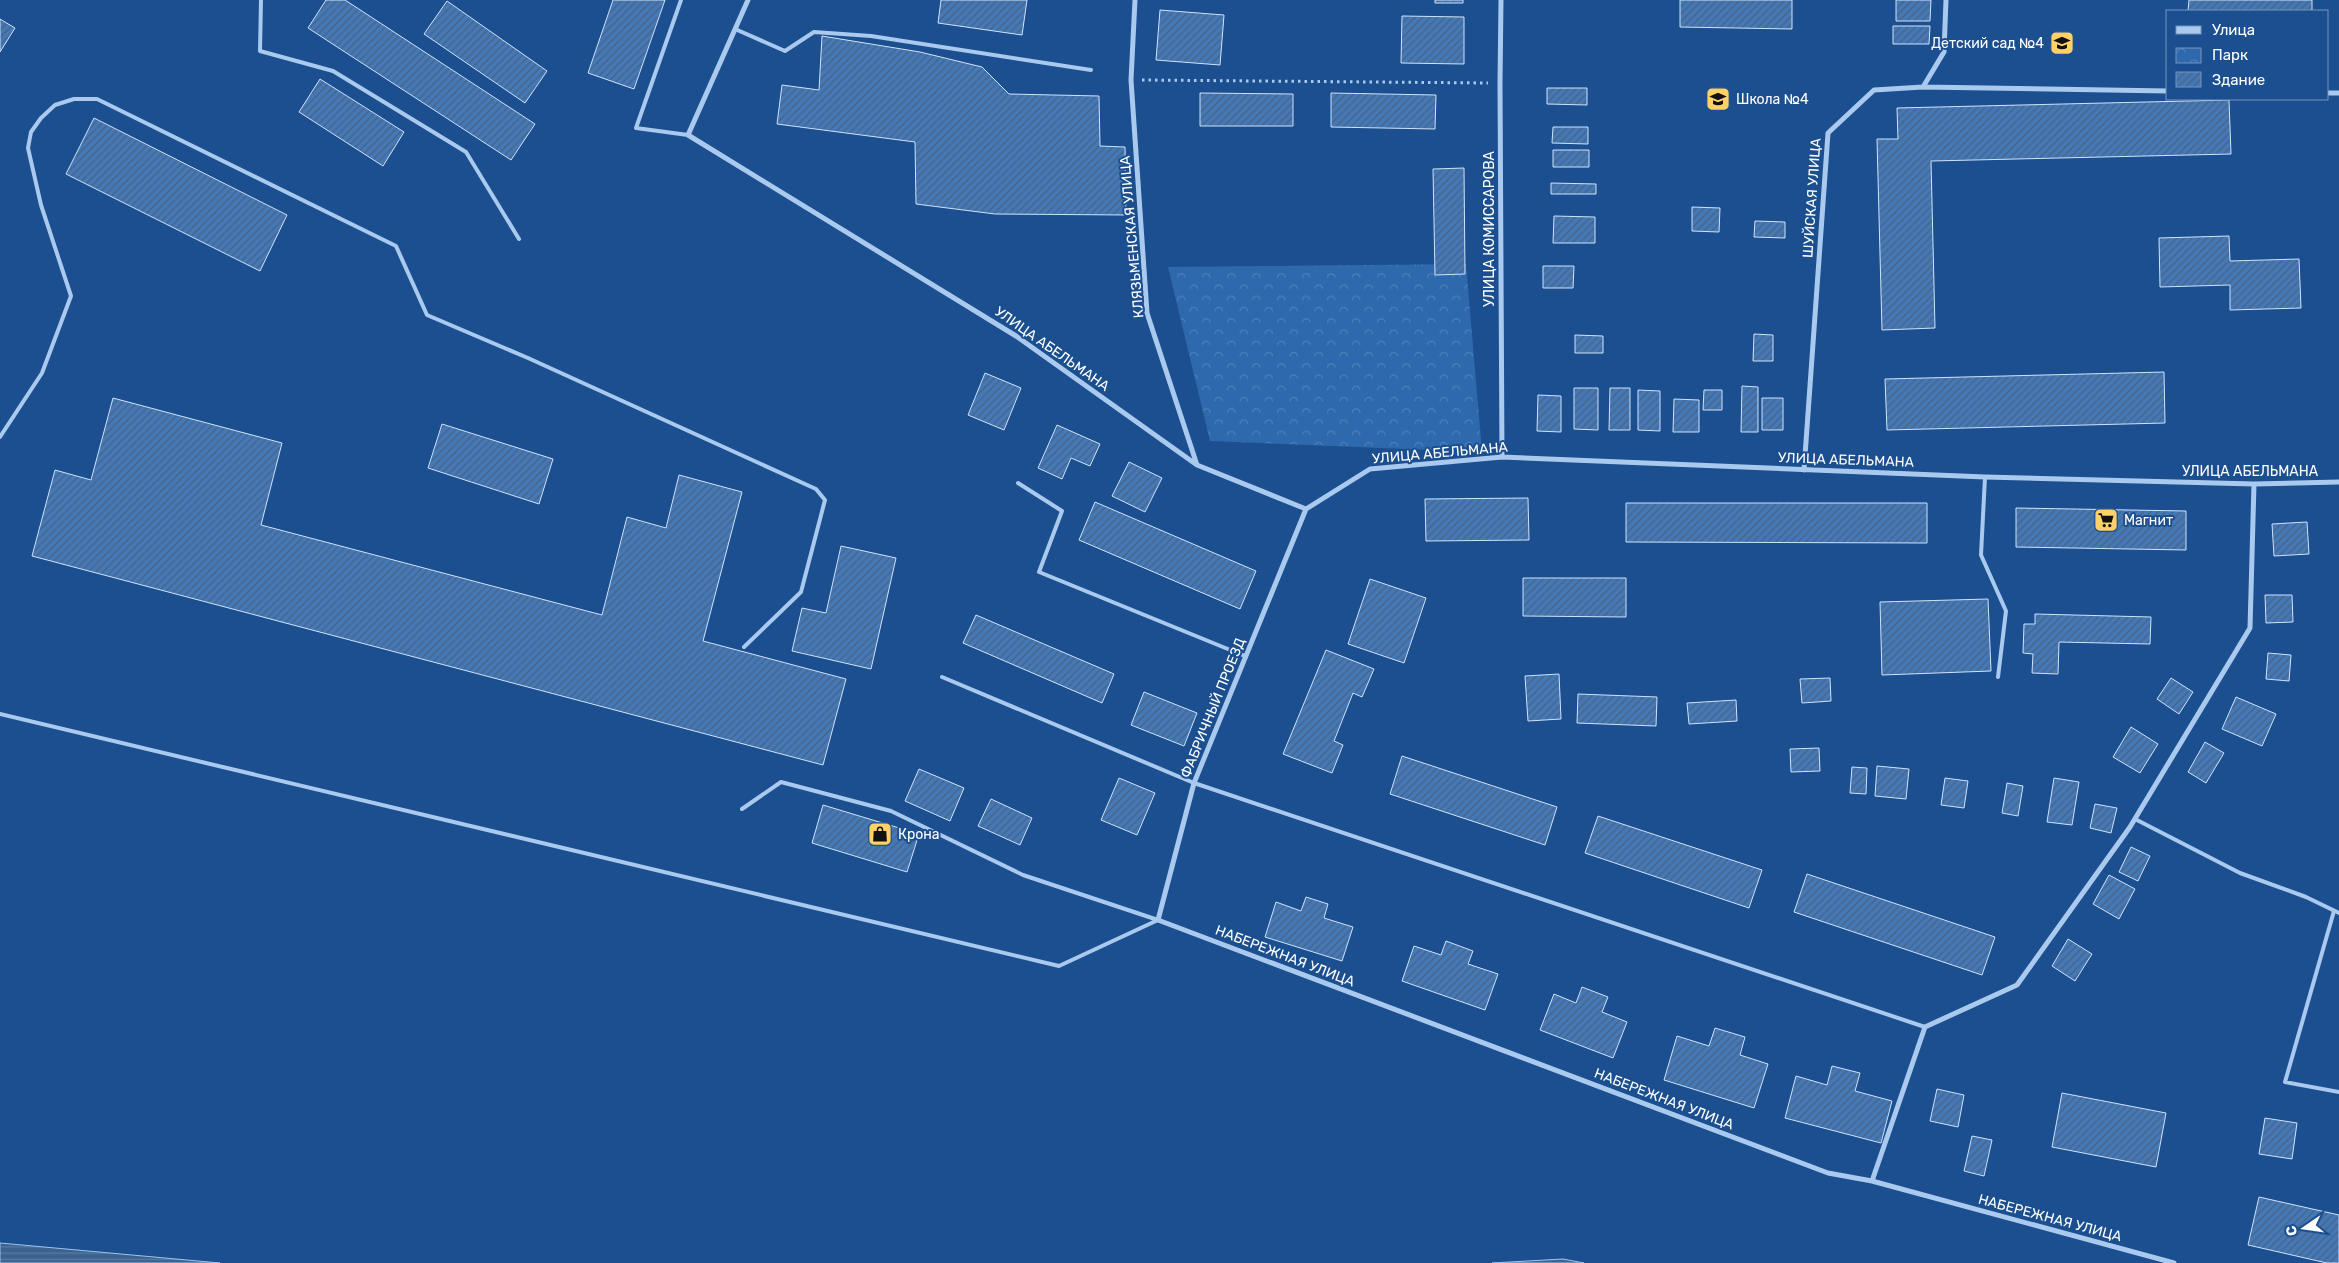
<svg xmlns="http://www.w3.org/2000/svg" width="2339" height="1263" viewBox="0 0 2339 1263" font-family="Rubik,sans-serif">
<defs>
<pattern id="park-crowns" width="20" height="18" patternUnits="userSpaceOnUse" patternTransform="scale(1.25)"><rect width="20" height="18" fill="#2e69ad"/><path d="M2 6a3 3 0 1 1 6 0M12 15a3 3 0 1 1 6 0" fill="none" stroke="#4d80b9"/></pattern>
<pattern id="water-rules" width="6" height="5" patternUnits="userSpaceOnUse" patternTransform="scale(1.25)"><rect width="6" height="5" fill="#3c6290"/><path d="M0 2.5h6" fill="none" stroke="#597aa1"/></pattern>
<pattern id="building-hatch" width="6" height="6" patternUnits="userSpaceOnUse" patternTransform="scale(1.25)"><rect width="6" height="6" fill="#4478b7"/><path d="M-1 1l2-2M0 6l6-6M5 7l2-2" fill="none" stroke="#486282"/></pattern>
</defs>
<rect width="100%" height="100%" fill="#1b4f8f"/>
<!-- park -->
<path fill="url(#park-crowns)" d="M1466,264L1482,452L1210,441L1168,267Z"/>
<!-- water -->
<path fill="url(#water-rules)" stroke="#9cc4f0" d="M0,1243L220,1263H0Z
M1563,1259L1584,1263H1492Z"/>
<!-- building -->
<path fill="url(#building-hatch)" stroke="#cfe3fa" d="M326,0H345L535,124L511,160L308,28Z
M613,0H665L634,89L588,73Z
M941,0H1027L1022,35L938,23Z
M1435,0H1463V3H1435Z
M1680,0H1792V29L1680,27Z
M1896,0H1931L1930,21H1896Z
M2189,0H2312V11H2188Z
M447,1L547,71L525,103L424,34Z
M1160,10L1224,15L1220,65L1156,60Z
M1402,16L1464,17V64L1401,63Z
M0,19L15,28L0,52Z
M1893,26H1930L1929,44H1893Z
M822,36L920,52L982,67L1009,94L1099,96L1100,146L1125,147L1126,215L995,214L916,204L915,142L777,124L782,85L819,90Z
M320,79L404,132L383,166L299,112Z
M1547,88H1587V105L1547,104Z
M1200,93L1293,94V126H1200Z
M1331,93L1436,95L1435,129L1331,127Z
M2229,100L2231,154L1931,161L1935,328L1882,330L1877,139H1898L1897,108Z
M94,118L287,215L260,271L66,174Z
M1553,127H1588V144L1552,143Z
M1553,150H1589V167H1553Z
M1464,168L1465,274L1435,275L1433,169Z
M1551,183L1596,184V194H1551Z
M1692,207L1720,208L1719,232L1692,231Z
M1554,216L1595,217V243H1553Z
M1755,221L1785,222V238L1754,237Z
M2229,236L2230,261L2299,259L2301,308L2230,310V285L2160,287L2159,238Z
M1543,266H1574L1573,288H1543Z
M1754,334L1773,335V361H1753Z
M1575,335L1603,336V353H1575Z
M2164,372L2165,423L1887,430L1885,379Z
M985,373L1021,388L1004,430L968,415Z
M1742,386L1758,387V432H1741Z
M1574,388H1598V430L1574,429Z
M1610,388H1630V430H1609Z
M1638,390L1660,391V431L1638,430Z
M1704,390H1722V410H1703Z
M1538,395L1561,396V432L1537,431Z
M113,398L282,443L261,525L602,615L627,517L666,528L679,475L742,492L703,641L846,679L823,765L32,556L55,470L91,480Z
M1762,398H1783V430H1762Z
M1674,399L1699,400V432H1673Z
M442,424L553,459L539,504L428,468Z
M1057,425L1100,444L1090,466L1071,458L1062,479L1038,468Z
M1129,462L1162,478L1145,512L1112,496Z
M1528,498L1529,540L1426,541L1425,499Z
M1095,502L1256,571L1240,609L1079,540Z
M1626,503H1927V543L1626,542Z
M2016,508L2186,511V550L2016,547Z
M2307,522L2309,554L2274,556L2272,524Z
M841,546L896,558L871,669L792,651L802,608L826,613Z
M1523,578H1626V617L1523,616Z
M1370,579L1426,598L1404,663L1348,644Z
M2265,595H2292L2293,622L2266,623Z
M1988,599L1991,671L1882,675L1880,602Z
M2035,614L2151,617L2150,644L2059,642L2058,674L2032,673L2033,654L2023,653L2024,624H2035Z
M976,615L1114,674L1102,703L963,643Z
M1326,650L1374,669L1362,697L1353,693L1334,741L1343,745L1332,773L1283,754Z
M2268,653L2291,655L2289,681L2266,679Z
M1559,674L1561,719L1528,721L1525,676Z
M1830,678L1831,701L1802,703L1800,679Z
M2171,678L2193,692L2179,714L2157,699Z
M1144,692L1197,713L1184,746L1131,725Z
M1578,694L1657,697L1656,726L1577,723Z
M2236,697L2276,714L2262,746L2222,729Z
M1736,700L1737,721L1689,724L1687,703Z
M2131,727L2158,744L2140,773L2113,757Z
M2205,742L2224,753L2206,783L2188,772Z
M1819,748L1820,771L1791,772L1790,749Z
M1402,756L1557,807L1545,845L1390,794Z
M1877,766L1909,769L1906,799L1875,796Z
M1852,767L1867,768L1866,794L1850,793Z
M919,769L964,788L950,821L905,801Z
M1119,778L1155,793L1137,835L1101,820Z
M1945,778L1968,781L1964,808L1941,805Z
M2054,778L2079,782L2072,825L2047,822Z
M2007,783L2023,786L2018,816L2002,813Z
M991,799L1032,818L1020,845L978,826Z
M2095,804L2117,808L2111,833L2090,828Z
M823,805L919,834L907,872L812,843Z
M1598,816L1762,870L1749,908L1585,853Z
M2131,847L2150,856L2138,881L2119,872Z
M1807,874L1995,937L1982,975L1794,912Z
M2109,875L2135,889L2119,919L2093,904Z
M1306,897L1328,904L1324,918L1353,927L1342,961L1265,937L1276,902L1301,911Z
M2068,939L2092,954L2075,981L2052,966Z
M1446,941L1473,951L1468,964L1498,974L1485,1010L1402,981L1414,946L1441,955Z
M1582,987L1608,997L1602,1012L1627,1022L1613,1058L1540,1030L1554,994L1576,1003Z
M1715,1028L1745,1037L1740,1055L1768,1064L1754,1108L1664,1080L1677,1036L1709,1046Z
M1832,1066L1860,1073L1855,1091L1892,1101L1881,1143L1785,1118L1796,1076L1827,1085Z
M1937,1089L1964,1095L1958,1127L1930,1121Z
M2062,1093L2166,1113L2156,1167L2052,1147Z
M2265,1118L2297,1123L2292,1159L2259,1154Z
M1972,1136L1992,1140L1984,1176L1964,1171Z
M2259,1197L2339,1215V1263H2327L2248,1245Z"/>
<g fill="none" stroke-linecap="round" stroke-linejoin="round">
<!-- path -->
<path stroke="#a9c9ee" stroke-width="3" stroke-dasharray="2.5 4" stroke-linecap="butt" d="M1142,80L1488,83"/>
<!-- service -->
<path stroke="#a9c9ee" stroke-width="4" d="M261,0L260,51L333,71L466,152L519,239
M681,0L636,128L688,135
M735,29L785,51L814,32L871,36L1091,70
M0,437L42,373L71,296L41,205L28,148L31,132L41,118L55,105L74,99H97L396,246L427,315L528,358L816,489L825,500L801,592L744,647
M1985,477L1981,555L2006,611L1998,677
M1018,483L1062,511L1039,572L1245,656
M942,677L1194,783L1925,1027
M0,714L1059,966L1158,920
M742,809L781,782L891,811L1023,875L1158,920
M2135,819L2240,873L2306,897L2339,913
M2334,911L2285,1082L2339,1092"/>
<!-- minor -->
<path stroke="#a9c9ee" stroke-width="5" d="M748,0L688,135L1016,336L1197,465L1306,509L1370,469L1502,457L1985,477L2254,484L2339,482
M1135,0L1131,80L1147,313L1197,465
M1501,0L1500,83L1502,457
M1923,87L2168,91
M2328,93H2339
M1804,470L1828,133L1874,90L1923,87L1944,52L1946,0
M1306,509L1194,783L1158,920L1828,1173L1872,1181L2174,1263
M1872,1181L1925,1027L2017,985L2130,827L2250,628L2254,484"/>
</g>
<!-- icons -->
<defs>
<g id="school-square" transform="scale(1.25)"><rect x="-9" y="-9" width="18" height="18" rx="4" fill="#ffd166" stroke="#1b4f8f"/><path d="M0-5L7-2L0 1L-7-2ZM-4 1L0 2.5L4 1V4Q0 6-4 4Z" fill="#111"/></g>
<g id="supermarket-square" transform="scale(1.25)"><rect x="-9" y="-9" width="18" height="18" rx="4" fill="#ffd166" stroke="#1b4f8f"/><path d="M-6-5.5h2.5l.6 2H6L4.5 2H-2.5L-4.4-4H-6ZM-1.5 3.2a1.3 1.3 0 1 0 .1 0ZM3 3.2a1.3 1.3 0 1 0 .1 0Z" fill="#111"/></g>
<g id="shop-square" transform="scale(1.25)"><rect x="-9" y="-9" width="18" height="18" rx="4" fill="#ffd166" stroke="#1b4f8f"/><path d="M-5-2.5h2.3a2.7 3.5 0 0 1 5.4 0H5L5.5 6h-11ZM-1.5-2.5h3a1.5 2.3 0 0 0-3 0Z" fill="#111"/></g>
</defs>
<g fill-rule="evenodd">
<use href="#school-square" x="2062" y="43"/>
<use href="#school-square" x="1718" y="99"/>
<use href="#supermarket-square" x="2106" y="520"/>
<use href="#shop-square" x="880" y="834"/>
</g>
<g text-anchor="middle" dominant-baseline="central" stroke-width="4" stroke-linejoin="round" paint-order="stroke">
<!-- poi labels -->
<g font-size="14" fill="#fff" stroke="#1b4f8f" text-anchor="start">
<text x="2044" y="43" text-anchor="end">Детский сад №4</text>
<text x="1736" y="99">Школа №4</text>
<text x="2124" y="520">Магнит</text>
<text x="898" y="834">Крона</text>
</g>
<!-- street labels -->
<g font-size="14" fill="#fff" stroke="#1b4f8f">
<text transform="translate(1812 198) rotate(-86)">ШУЙСКАЯ УЛИЦА</text>
<text transform="translate(1489 229) rotate(-90)">УЛИЦА КОМИССАРОВА</text>
<text transform="translate(1132 237) rotate(-95)">КЛЯЗЬМЕНСКАЯ УЛИЦА</text>
<text transform="translate(1052 349) rotate(35)">УЛИЦА АБЕЛЬМАНА</text>
<text transform="translate(1440 453) rotate(-5)">УЛИЦА АБЕЛЬМАНА</text>
<text transform="translate(1846 460) rotate(2)">УЛИЦА АБЕЛЬМАНА</text>
<text x="2250" y="471">УЛИЦА АБЕЛЬМАНА</text>
<text transform="translate(1213 708) rotate(-68)">ФАБРИЧНЫЙ ПРОЕЗД</text>
<text transform="translate(1285 956) rotate(21)">НАБЕРЕЖНАЯ УЛИЦА</text>
<text transform="translate(1664 1099) rotate(21)">НАБЕРЕЖНАЯ УЛИЦА</text>
<text transform="translate(2050 1218) rotate(15)">НАБЕРЕЖНАЯ УЛИЦА</text>
</g>
</g>
<!-- legend -->
<rect x="2166" y="10" width="162" height="90" fill="#1b4f8f" stroke="#7695bc"/>
<rect x="2176" y="26" width="25" height="8" fill="#a9c9ee" stroke="#7695bc"/>
<text x="2212" y="35" font-size="15" fill="#ffffff">Улица</text>
<rect x="2176" y="48" width="25" height="15" fill="url(#park-crowns)" stroke="#7695bc"/>
<text x="2212" y="60" font-size="15" fill="#ffffff">Парк</text>
<rect x="2176" y="72" width="25" height="15" fill="url(#building-hatch)" stroke="#7695bc"/>
<text x="2212" y="85" font-size="15" fill="#ffffff">Здание</text>
<!-- north arrow -->
<g transform="translate(2304 1228) rotate(257)" stroke="#1b4f8f" stroke-width="4" paint-order="stroke">
<path d="M0-4L9 19L0 12L-9 19Z" fill="#ffffff"/>
<text y="-8" font-size="14" font-weight="bold" text-anchor="middle" fill="#ffffff">С</text>
</g>
</svg>
